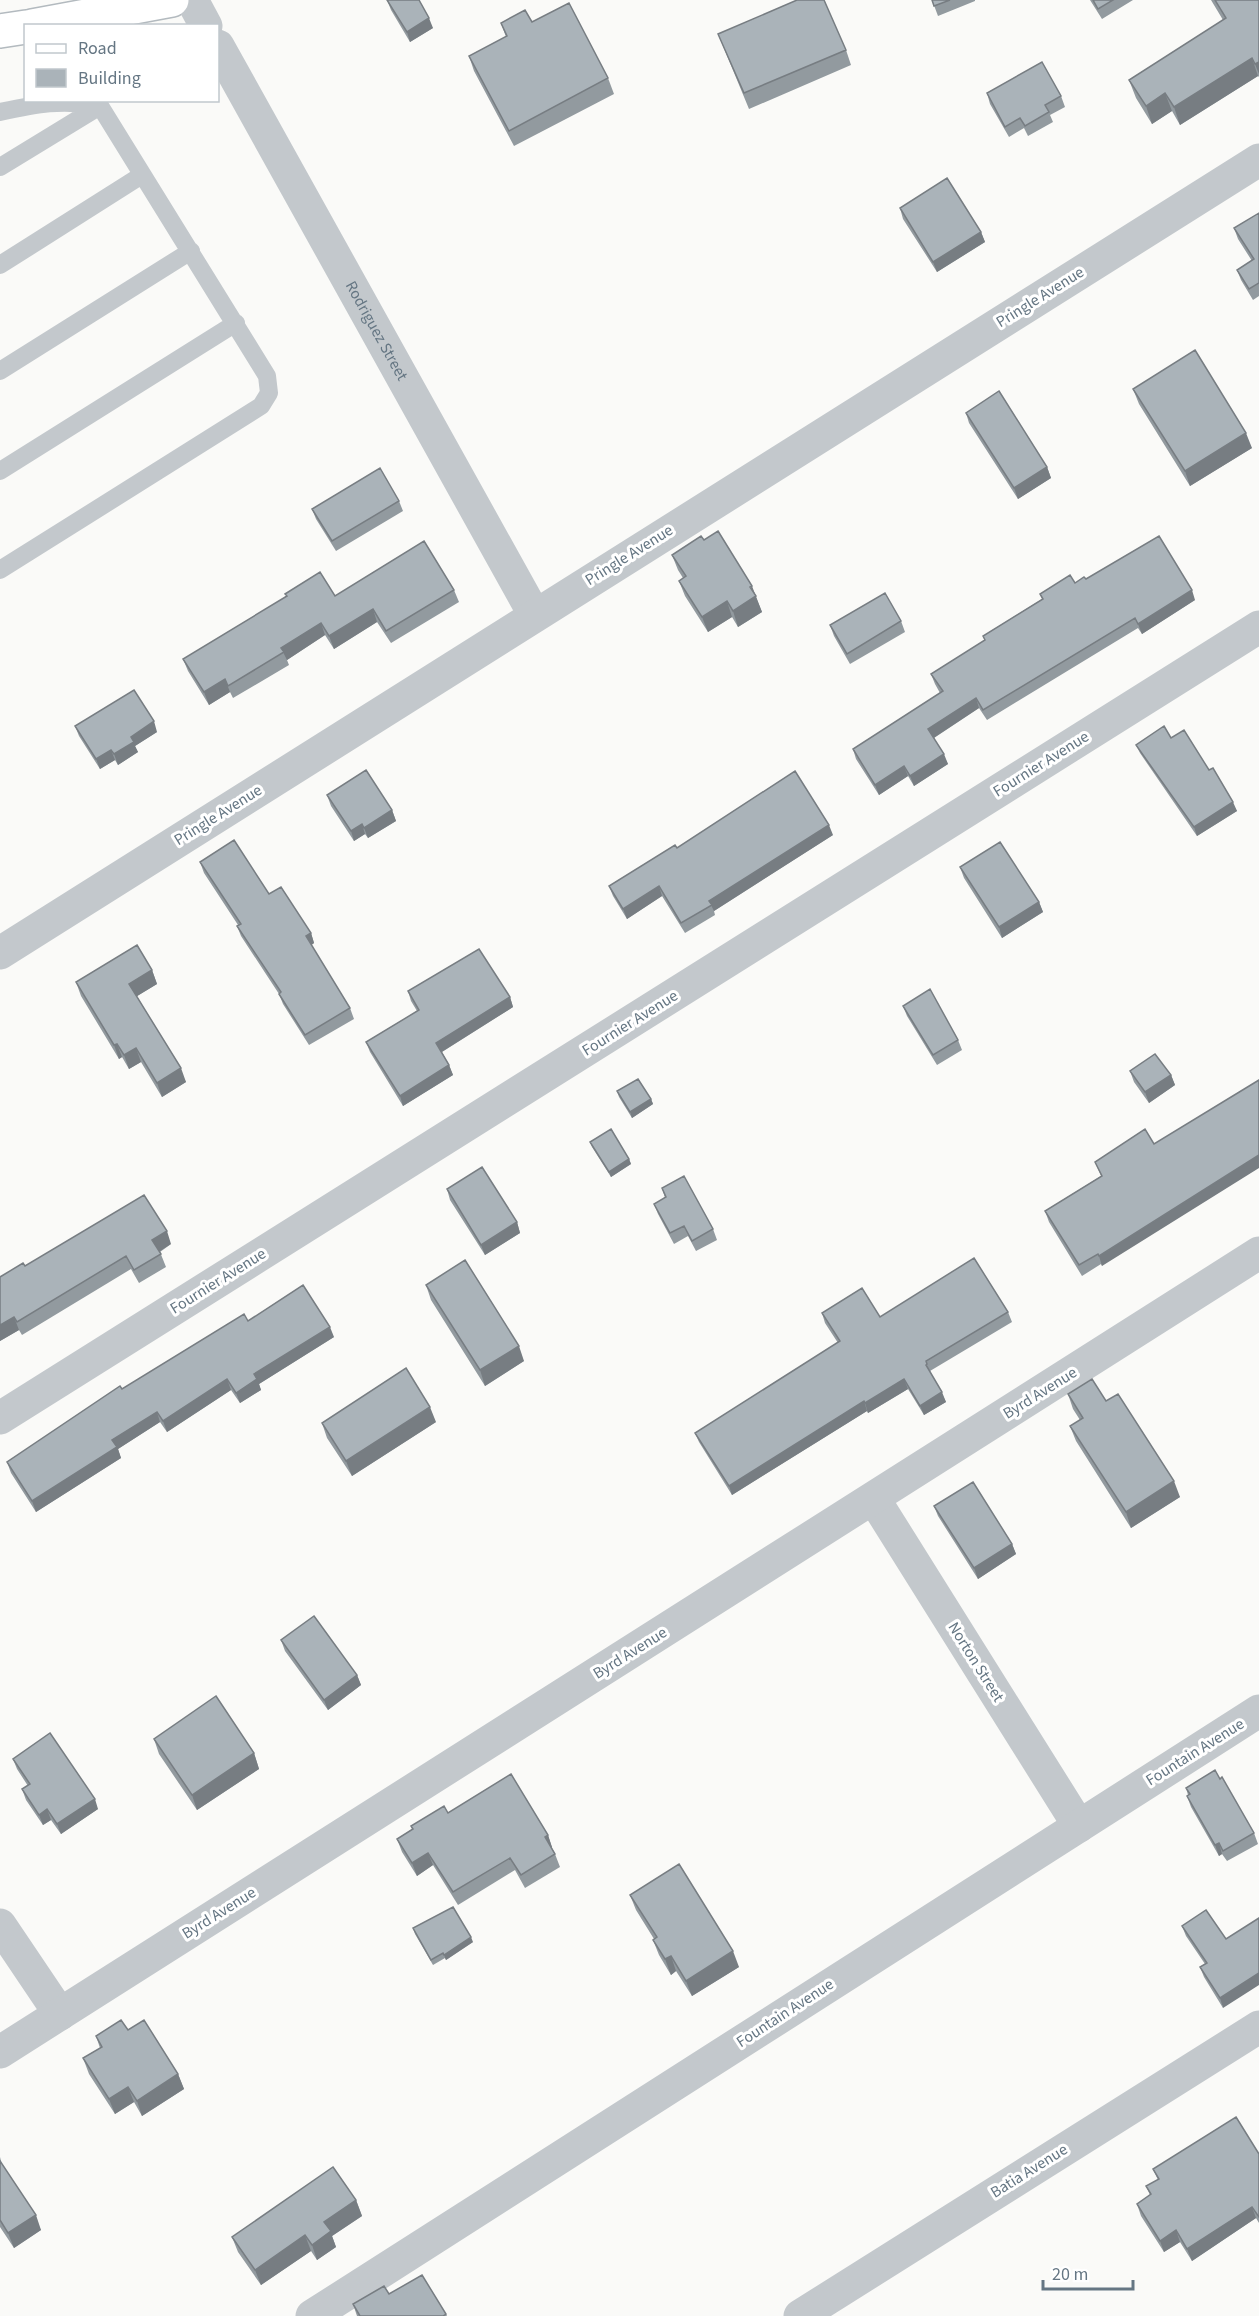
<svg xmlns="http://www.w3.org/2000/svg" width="1259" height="2316" viewBox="0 0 1259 2316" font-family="'Source Sans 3',sans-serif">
<rect width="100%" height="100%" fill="#fafaf8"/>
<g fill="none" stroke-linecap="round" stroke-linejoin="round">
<!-- secondary casing -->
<g stroke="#b3babf" stroke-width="36">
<path id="secondary" d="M32,26L172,0
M0,31L26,27"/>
</g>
<!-- lane -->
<path stroke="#c3c8cc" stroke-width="18" d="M0,112C37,104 61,99 100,106
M0,167L100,106L267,376L269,393L261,406L0,570
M0,265L142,175
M0,371L191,251
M0,471L236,323"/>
<!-- street -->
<g stroke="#c3c8cc" stroke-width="33">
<path d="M192,0L206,26"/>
<path id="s1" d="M218,46L534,614"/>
<path d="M0,953L1259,160"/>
<path d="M0,1418L1259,627"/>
<path d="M874,1499L1079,1826"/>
<path d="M0,1925L60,2014"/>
<path d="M0,2052L1259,1253"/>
<path d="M312,2316L1259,1711"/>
<path d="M800,2316L1259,2027"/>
</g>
<!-- secondary -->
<use href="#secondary" stroke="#fff" stroke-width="33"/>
</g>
<!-- wall -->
<path fill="#929a9f" d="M387,0L433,28L410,42L391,10Z
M932,0H975V1L938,16Z
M1090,0H1133L1102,19Z
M1211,0H1259V77L1258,76L1180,125L1172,111L1152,124L1136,98L1129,80L1223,20Z
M532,22L608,78L614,94L514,146L474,71L469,56L506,37L501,23Z
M718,34L846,50L851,65L749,109Z
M987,93L1061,96L1065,107L1050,115L1053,122L1028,136L1024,128L1009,137L990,104Z
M900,208L981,232L985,242L937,272L903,219Z
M1259,213V296L1253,300L1241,280L1237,270L1252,261L1238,239L1234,228Z
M1133,389L1252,448L1190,486L1139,404Z
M966,413L1047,467L1051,478L1018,499L969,423Z
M399,501L403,511L336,551L316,519L312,509Z
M704,540L755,595L762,612L738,627L732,617L708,632L685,596L679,581L683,578L678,570L672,555Z
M1086,579L1195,600L1142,634L1138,628L987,720L979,708L934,738L948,764L914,786L908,776L879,795L856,759L853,749L940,693L935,684L931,674L985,640L983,636L1042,599L1040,594Z
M454,590L459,602L391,643L377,622L334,649L325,635L287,660L289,665L233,698L230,692L209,705L188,671L183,659L335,596Z
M901,621L905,632L850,664L834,636L830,625Z
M75,726L157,732L135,746L138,752L118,765L115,760L100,769L79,736Z
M1171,738L1209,770L1237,811L1197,836L1140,753L1136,745Z
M327,795L392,810L396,821L368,838L365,834L354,841L331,806Z
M833,835L714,911L715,915L685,933L662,896L627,919L613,896L609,886L677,848Z
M200,862L269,894L311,933L314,943L311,945L350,1008L354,1019L309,1045L283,1004L279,994L241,936L237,926L238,925L204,873Z
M960,867L1039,902L1043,912L1002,938L964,878Z
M152,970L157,984L137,996L186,1082L162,1097L141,1062L129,1069L122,1057L119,1059L81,996L76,982Z
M408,991L510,997L513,1007L442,1052L449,1065L453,1075L403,1106L370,1052L366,1042L417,1011L411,1001Z
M903,1006L958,1040L962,1050L937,1065L907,1016Z
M1130,1071L1171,1075L1175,1085L1149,1103L1134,1082Z
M617,1091L651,1099L653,1104L632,1118L619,1097Z
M1145,1129L1102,1266L1101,1264L1082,1276L1049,1222L1045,1211L1101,1176L1095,1162Z
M590,1142L629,1159L631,1164L611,1177L592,1147Z
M662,1188L713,1229L717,1240L696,1251L688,1236L674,1244L658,1214L654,1204L665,1198Z
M447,1189L517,1222L520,1233L485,1255L450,1200Z
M171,1244L160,1252L166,1267L139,1283L131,1269L22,1335L19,1330L0,1341V1277L25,1266Z
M426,1285L524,1361L485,1386L431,1300Z
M1008,1312L1012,1322L930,1371L946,1402L924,1415L908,1389L868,1413L867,1411L732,1495L699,1442L695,1433L838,1343L825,1323L822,1313L880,1317Z
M248,1321L334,1337L259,1384L261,1390L240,1403L231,1390L167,1432L160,1422L118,1449L121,1458L36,1512L11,1473L7,1462L122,1389Z
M1068,1394L1180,1497L1131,1528L1076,1441L1070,1426L1080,1420L1073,1409Z
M436,1422L352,1476L327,1438L322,1423Z
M934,1506L1012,1544L1016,1554L978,1579L938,1516Z
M281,1640L357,1675L361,1685L328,1710L285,1651Z
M154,1739L254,1753L259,1769L197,1810L159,1754Z
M13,1759L98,1809L61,1834L51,1820L43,1825L26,1800L22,1789L28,1786L17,1769Z
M1186,1788L1254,1833L1258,1844L1227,1861L1222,1854L1219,1856L1191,1807L1187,1796L1188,1795Z
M448,1813L548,1835L552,1848L555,1854L560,1867L525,1888L515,1870L458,1905L433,1865L417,1876L402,1852L397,1839L412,1829L411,1826Z
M630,1895L739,1967L692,1996L676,1971L671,1975L659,1955L653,1940L654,1939L636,1910Z
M1206,1910L1223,2008L1204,1977L1200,1967L1205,1964L1186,1936L1182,1926Z
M413,1928L473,1942L446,1960L445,1958L433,1965L415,1934Z
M128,2030L178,2074L184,2089L142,2116L134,2102L115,2114L89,2074L83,2058L100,2048L96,2036Z
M1259,2154V2223L1256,2218L1192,2261L1180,2242L1164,2252L1141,2216L1137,2204L1150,2195L1146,2186L1158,2180L1153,2169Z
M0,2157L2,2165L41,2230L14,2248L0,2227Z
M356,2200L362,2216L332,2236L336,2247L317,2260L311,2251L261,2285L238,2252L232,2237Z
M389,2294L446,2314L447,2316H357L353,2304Z"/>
<!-- shaded-wall -->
<path fill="#777d82" d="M429,18L433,28L410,42L407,32Z
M1252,58L1258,76L1180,125L1174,107Z
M1259,62V74L1255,64Z
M1165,93L1172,111L1152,124L1146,106Z
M981,232L985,242L937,272L933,262Z
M1246,433L1252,448L1190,486L1185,471Z
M1047,467L1051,478L1018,499L1014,488Z
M752,586L762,612L738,627L733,611Z
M1192,590L1195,600L1142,634L1138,624Z
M727,601L732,617L708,632L702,617Z
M373,609L377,622L334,649L329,636Z
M321,623L325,635L287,660L281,648Z
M225,679L230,692L209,705L204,692Z
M976,698L979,708L932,739L928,729Z
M154,721L157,732L135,746L138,752L118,765L114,754L131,737Z
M111,750L115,760L100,769L96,759Z
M944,754L948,764L914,786L910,776Z
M904,766L908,776L879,795L875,785Z
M1233,802L1237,811L1197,836L1194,827Z
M392,810L396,821L368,838L364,828Z
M362,824L365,834L354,841L351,831Z
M829,825L833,835L714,911L709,901Z
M659,886L662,896L627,919L623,909Z
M1039,902L1043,912L1002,938L999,927Z
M311,933L314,943L309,947L306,936Z
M152,970L157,984L134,998L129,984Z
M510,997L513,1007L440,1053L436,1043Z
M117,1044L122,1057L119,1059L114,1045Z
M136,1048L141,1062L129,1069L124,1055Z
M449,1065L453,1075L403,1106L400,1096Z
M181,1068L186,1082L162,1097L157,1083Z
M1171,1075L1175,1085L1149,1103L1145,1092Z
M651,1099L653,1104L632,1118L630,1112Z
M1259,1155V1168L1102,1266L1099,1256Z
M629,1159L631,1164L611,1177L609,1172Z
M517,1222L520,1233L485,1255L481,1245Z
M167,1231L171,1244L157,1253L152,1240Z
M14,1317L19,1330L0,1341V1325Z
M330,1327L334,1337L259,1384L261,1390L240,1403L236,1393L254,1374Z
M519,1346L524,1361L485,1386L480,1370Z
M227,1379L231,1390L167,1432L163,1421Z
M904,1379L908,1389L868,1413L865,1403Z
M942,1392L946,1402L924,1415L920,1406Z
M864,1401L867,1411L732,1495L729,1486Z
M430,1407L436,1422L352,1476L346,1461Z
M157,1412L160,1422L118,1449L121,1458L36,1512L32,1501L112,1440Z
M1174,1481L1180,1497L1131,1528L1126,1512Z
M1012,1544L1016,1554L978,1579L974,1568Z
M357,1675L361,1685L328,1710L324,1700Z
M254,1753L259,1769L197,1810L192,1795Z
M95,1799L98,1809L61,1834L57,1824Z
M47,1809L51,1820L43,1825L39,1815Z
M548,1835L552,1847L549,1849L545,1837Z
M1219,1843L1222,1854L1219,1856L1215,1845Z
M428,1853L433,1865L417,1876L412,1863Z
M471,1937L473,1942L446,1960L444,1955Z
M733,1951L739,1967L692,1996L686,1981Z
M671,1956L676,1971L671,1975L665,1959Z
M1259,1973V1985L1223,2008L1220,1998Z
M178,2074L184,2089L142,2116L137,2101Z
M128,2087L134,2102L115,2114L109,2099Z
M356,2200L362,2216L332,2236L336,2247L317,2260L312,2245L324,2222Z
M1252,2207L1256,2218L1192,2261L1187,2249Z
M36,2215L41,2230L14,2248L8,2233Z
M1176,2230L1180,2242L1164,2252L1160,2241Z
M305,2235L311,2251L261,2285L255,2270Z"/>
<!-- building -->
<path fill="#aab3b9" stroke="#777d82" stroke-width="1.5" d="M387,0H419L429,18L407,32Z
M797,0H824L846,50L744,93L718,34Z
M932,0H950L934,6Z
M1093,0H1113L1098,9Z
M1215,0H1259V62L1255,64L1252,58L1174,107L1165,93L1146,106L1129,80L1226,18Z
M569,3L608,78L509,131L469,56L507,36L501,23L525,10L532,22Z
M1042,62L1061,96L1045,105L1049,112L1025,126L1020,118L1005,127L987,93Z
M947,178L981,232L933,262L900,208Z
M1259,213V283L1249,289L1237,270L1254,259L1234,228Z
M1195,350L1246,433L1185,471L1133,389Z
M999,391L1047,467L1014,488L966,413Z
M380,468L399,501L332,541L312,509Z
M718,531L752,586L750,587L756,596L733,611L727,601L702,617L679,581L686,576L672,555L701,536L704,540Z
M1159,536L1192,590L1138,624L1135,618L983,710L976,698L928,729L944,754L910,776L904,766L875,785L853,749L943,691L931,674L985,640L983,636L1043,599L1040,594L1070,575L1075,583L1084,577L1086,579Z
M424,541L454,590L386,631L373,609L329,636L321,623L281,648L284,652L228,686L225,679L204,692L183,659L287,596L285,594L320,572L335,596Z
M885,593L901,621L847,654L830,625Z
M134,690L154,721L131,737L134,742L114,754L111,750L96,759L75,726Z
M1164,726L1171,738L1184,730L1209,770L1213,768L1233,802L1194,827L1136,745Z
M366,770L392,810L364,828L362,824L351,831L327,795Z
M795,771L829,825L709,901L712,905L681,923L659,886L623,909L609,886L675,845L677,848Z
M234,840L269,894L281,887L311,933L306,936L350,1008L305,1035L279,994L281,992L237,926L241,924L200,862Z
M1000,842L1039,902L999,927L960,867Z
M137,945L152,970L129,984L181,1068L157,1083L136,1048L124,1055L117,1044L114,1045L76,982Z
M479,949L510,997L436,1043L449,1065L400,1096L366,1042L419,1010L408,991Z
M930,989L958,1040L933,1055L903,1006Z
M1155,1054L1171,1075L1145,1092L1130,1071Z
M638,1079L651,1099L630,1112L617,1091Z
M1259,1080V1155L1099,1256L1098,1254L1079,1265L1045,1211L1102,1176L1095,1162L1145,1129L1154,1144Z
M611,1129L629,1159L609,1172L590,1142Z
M482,1167L517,1222L481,1245L447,1189Z
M684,1176L713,1229L692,1241L684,1226L670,1233L654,1204L666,1197L662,1188Z
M144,1195L167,1231L152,1240L161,1254L134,1270L126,1256L17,1322L14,1317L0,1325V1277L23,1263L25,1266Z
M974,1258L1008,1312L926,1361L927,1364L926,1365L942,1392L920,1406L904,1379L865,1403L864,1401L729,1486L695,1433L840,1341L822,1313L862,1288L880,1317Z
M465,1260L519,1346L480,1370L426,1285Z
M303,1285L330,1327L254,1374L257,1379L236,1393L227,1379L163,1421L157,1412L112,1440L117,1447L32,1501L7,1462L120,1386L122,1389L244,1314L248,1321Z
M406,1368L430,1407L346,1461L322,1423Z
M1092,1379L1106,1401L1118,1394L1174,1481L1126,1512L1070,1426L1083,1418L1068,1394Z
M973,1482L1012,1544L974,1568L934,1506Z
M314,1616L357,1675L324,1700L281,1640Z
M216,1696L254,1753L192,1795L154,1739Z
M50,1733L95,1799L57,1824L47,1809L39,1815L22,1789L30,1784L13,1759Z
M1215,1770L1220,1779L1222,1777L1254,1833L1223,1851L1219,1843L1215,1845L1187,1796L1190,1794L1186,1788Z
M511,1774L548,1835L545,1837L555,1854L521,1875L510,1858L453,1892L428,1853L412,1863L397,1839L413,1829L411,1826L444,1806L448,1813Z
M679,1864L733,1951L686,1981L671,1956L665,1959L653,1940L657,1937L630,1895Z
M453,1907L471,1937L444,1955L443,1953L431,1960L413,1928Z
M1206,1910L1226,1939L1259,1918V1973L1220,1998L1200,1967L1207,1963L1182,1926Z
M121,2020L128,2030L144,2020L178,2074L137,2101L128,2087L109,2099L83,2058L102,2047L96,2036Z
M1236,2117L1259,2154V2217L1252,2207L1187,2249L1176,2230L1160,2241L1137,2204L1151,2194L1146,2186L1159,2179L1153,2169Z
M0,2161L36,2215L8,2233L0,2220Z
M333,2167L356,2200L324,2222L331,2231L312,2245L305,2235L255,2270L232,2237Z
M422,2275L446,2314L443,2316H360L353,2304L384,2286L389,2294Z"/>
<g text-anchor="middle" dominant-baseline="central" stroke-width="6" stroke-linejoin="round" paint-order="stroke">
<!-- street labels -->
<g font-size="16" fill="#657683" stroke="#fff">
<text transform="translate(1040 297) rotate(-32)">Pringle Avenue</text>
<text stroke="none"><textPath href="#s1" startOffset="326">Rodriguez Street</textPath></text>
<text transform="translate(629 555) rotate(-32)">Pringle Avenue</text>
<text transform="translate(1041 764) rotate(-32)">Fournier Avenue</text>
<text transform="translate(218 815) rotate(-32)">Pringle Avenue</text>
<text transform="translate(630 1023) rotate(-32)">Fournier Avenue</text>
<text transform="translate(218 1281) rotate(-32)">Fournier Avenue</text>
<text transform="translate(1040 1393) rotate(-32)">Byrd Avenue</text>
<text transform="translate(630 1653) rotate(-32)">Byrd Avenue</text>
<text transform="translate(976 1662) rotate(58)">Norton Street</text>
<text transform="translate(1195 1752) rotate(-32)">Fountain Avenue</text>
<text transform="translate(219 1913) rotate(-32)">Byrd Avenue</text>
<text transform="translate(785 2013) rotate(-33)">Fountain Avenue</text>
<text transform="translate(1029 2171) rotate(-32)">Batia Avenue</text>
</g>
</g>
<!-- legend -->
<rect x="24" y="24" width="195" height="78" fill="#ffffff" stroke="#c1c8cd" stroke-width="1.5"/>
<rect x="36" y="44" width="30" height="9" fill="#ffffff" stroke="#c1c8cd" stroke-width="1.5"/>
<text x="78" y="54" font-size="18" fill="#657683">Road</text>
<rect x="36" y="69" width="30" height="18" fill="#aab3b9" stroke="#c1c8cd" stroke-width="1.5"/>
<text x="78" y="84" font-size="18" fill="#657683">Building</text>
<!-- scale -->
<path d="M1043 2280v9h90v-9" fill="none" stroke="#657683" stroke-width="3"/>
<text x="1052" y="2280" font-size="18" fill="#657683" stroke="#ffffff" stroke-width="4.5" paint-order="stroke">20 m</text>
</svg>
